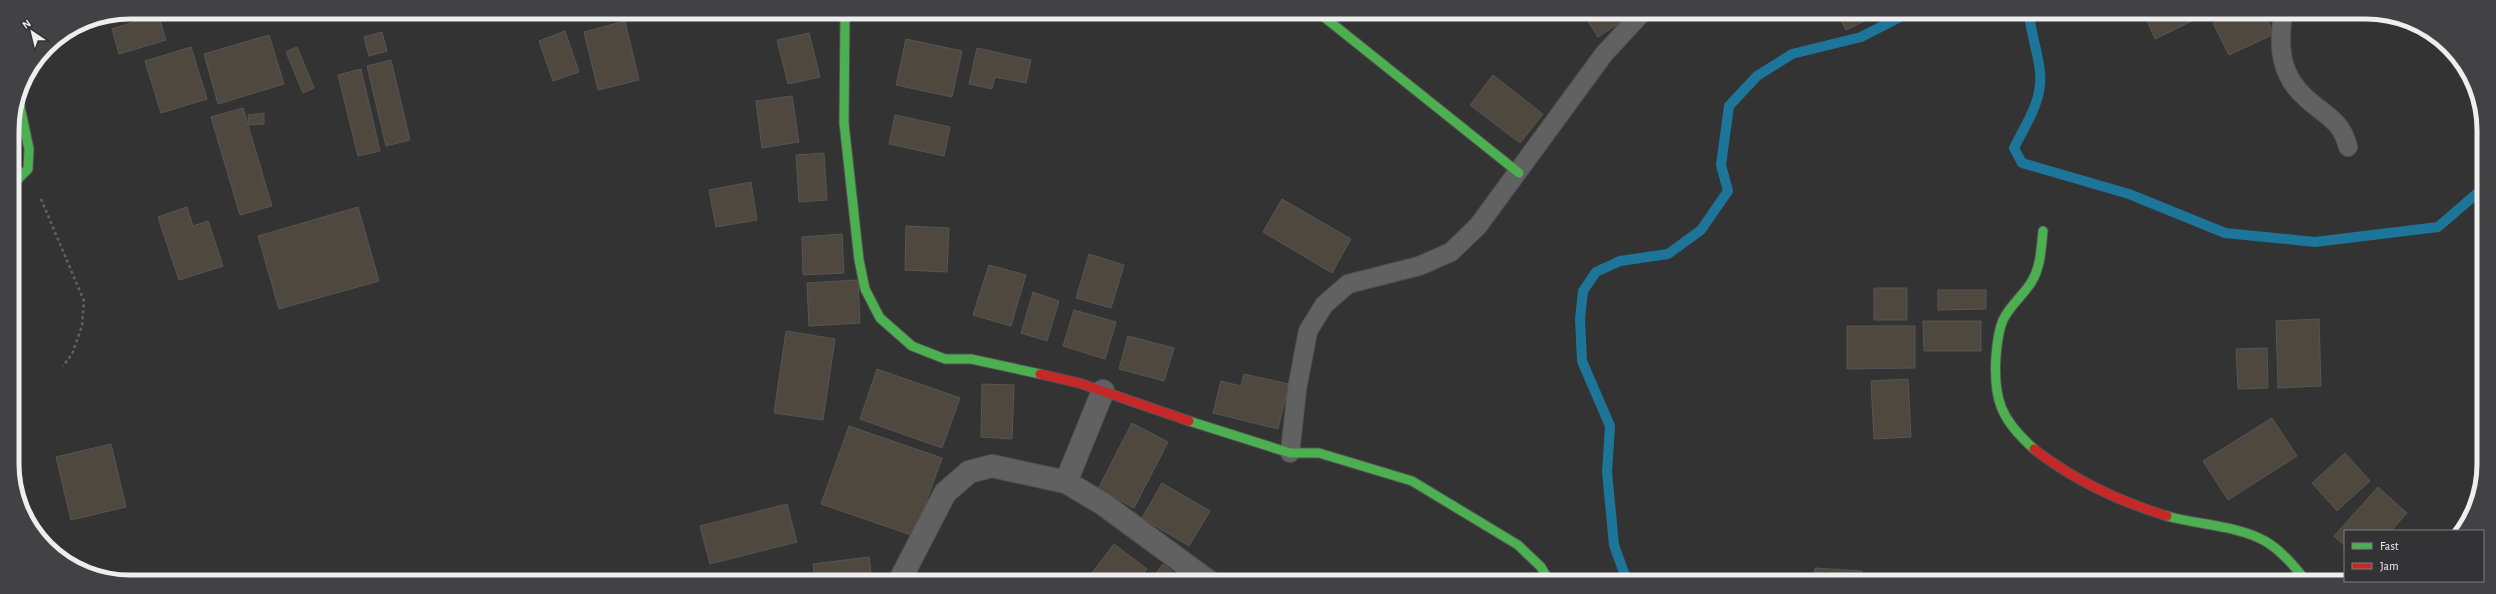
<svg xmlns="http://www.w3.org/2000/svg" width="2496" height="594" viewBox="0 0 2496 594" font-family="'Alegreya Sans',sans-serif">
<rect width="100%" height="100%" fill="#333"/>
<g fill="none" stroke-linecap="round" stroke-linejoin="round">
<!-- stream -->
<path stroke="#1d769a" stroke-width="10" d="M2029,14C2031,34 2038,52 2040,72C2043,100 2026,124 2014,148L2022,163L2129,194L2225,233L2315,242L2438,227L2482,189
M1627,581L1614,545L1607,472L1610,426L1582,361L1580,319L1583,291L1596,272L1620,261L1668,254L1701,230L1728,191L1721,165L1729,106L1757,76L1792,54L1861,37L1906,14"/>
</g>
<!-- building -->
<path fill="#4e483f" stroke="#565656" d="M240,12H256L257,13L244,20Z
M656,13H680L658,18Z
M1583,13L1633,14L1598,37Z
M158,14L166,40L119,54L112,29Z
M1838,14H1879L1846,30Z
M2144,14H2199L2200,17L2155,39Z
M2235,14H2267L2272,35L2229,55L2213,23Z
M625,21L639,80L598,90L584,32Z
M565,31L579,72L553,81L539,41Z
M382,32L387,51L369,56L364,37Z
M809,33L820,77L788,84L777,40Z
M269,35L284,84L218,104L204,54Z
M906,39L962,51L952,97L896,85Z
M191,47L207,99L161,113L145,61Z
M297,47L314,88L303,93L286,52Z
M977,48L1031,60L1026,83L995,77L992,89L969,84Z
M391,60L410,140L386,146L367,66Z
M361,69L380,151L358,156L338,75Z
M1493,75L1543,114L1520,143L1470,105Z
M792,96L799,142L762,148L756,101Z
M243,108L272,206L240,215L211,117Z
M264,113V124L249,125L248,115Z
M895,115L950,127L944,156L889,144Z
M824,153L827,200L799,202L796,155Z
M751,182L757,220L716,227L709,190Z
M1282,199L1351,239L1332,273L1263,232Z
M187,207L193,226L208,221L223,266L179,280L158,217Z
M358,207L379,281L279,309L258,236Z
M906,226L949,228L947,272L905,270Z
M842,234L844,273L803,275L802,237Z
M1089,254L1124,265L1111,308L1076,298Z
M989,265L1026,275L1011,326L973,315Z
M858,280L860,323L809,326L807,283Z
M1874,288H1907V320H1874Z
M1938,290H1986V309L1938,310Z
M1033,292L1059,301L1047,341L1021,333Z
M1074,310L1116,322L1105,359L1063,346Z
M2319,319L2321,386L2278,388L2276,321Z
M1923,321H1981V351H1924Z
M1847,326H1915V368L1847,369Z
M786,331L835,339L823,420L774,413Z
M1128,336L1174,348L1164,381L1119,369Z
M2267,348L2268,388L2238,389L2236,349Z
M877,369L960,398L942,448L860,419Z
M1244,374L1289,384L1278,429L1213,413L1221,381L1241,386Z
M1908,379L1911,437L1874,439L1871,381Z
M982,384L1014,385L1012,439L981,437Z
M2272,418L2297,456L2228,500L2203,461Z
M1132,423L1168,442L1134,508L1098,489Z
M849,426L942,458L914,536L821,504Z
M111,444L126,507L71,520L56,457Z
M2345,453L2370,481L2337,511L2312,483Z
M1162,483L1210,511L1189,546L1142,518Z
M2378,487L2407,513L2391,531H2345V546L2334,536Z
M787,504L797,542L710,564L700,526Z
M1114,544L1147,569L1138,581H1086Z
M869,557L872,580H815L813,564Z
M1163,564L1184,581H1150Z
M1815,568L1862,571V581H1814Z"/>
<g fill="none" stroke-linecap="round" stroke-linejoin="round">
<!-- lane casing -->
<g stroke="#525252" stroke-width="20">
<path id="lane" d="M2283,14C2278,47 2280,76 2307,99C2327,117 2341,120 2348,147
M1290,453L1297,389L1308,331L1324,305L1348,284L1419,266L1451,252L1478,226L1604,54L1641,14"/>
</g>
<!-- street casing -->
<g stroke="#525252" stroke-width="24">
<path id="street" d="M1066,482L1103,391
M900,580L945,493L969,472L992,466L1066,482L1103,504L1208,581"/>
</g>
<!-- fast casing -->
<g stroke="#525252" stroke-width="11">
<path id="fast" d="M845,13L844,123L859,260L865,289L880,318L912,346L945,359H971L1040,374
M1319,13L1519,173
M13,184L28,169L29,149L18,97
M1189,421L1290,453H1319L1412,481L1518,545L1541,567L1549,581
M2034,449C2001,420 1993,399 1996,356C1997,344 1998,331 2003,320C2010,305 2024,295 2032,281C2041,266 2041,248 2043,231
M2167,516C2198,525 2236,525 2265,541C2282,551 2295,567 2307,582"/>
</g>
<!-- jam casing -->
<g stroke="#525252" stroke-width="11">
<path id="jam" d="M1040,374L1079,383L1189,421
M2034,449C2074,480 2118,501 2167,516"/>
</g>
<!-- path -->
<path stroke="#626262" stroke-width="2.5" stroke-dasharray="3 3" stroke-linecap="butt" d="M41,199L84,301L82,326L72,354L63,366"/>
<!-- lane -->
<use href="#lane" stroke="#616161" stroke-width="18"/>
<!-- street -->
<use href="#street" stroke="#616161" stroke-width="22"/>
<!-- fast -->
<use href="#fast" stroke="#4caf50" stroke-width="9"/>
<!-- jam -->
<use href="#jam" stroke="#c62828" stroke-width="9"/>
</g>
<!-- crop -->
<path d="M0 0H2496V594H0ZM130 19H2366A111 111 0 0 1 2477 130V464A111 111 0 0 1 2366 575H130A111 111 0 0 1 19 464V130A111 111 0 0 1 130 19Z" fill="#424143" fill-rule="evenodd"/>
<path fill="none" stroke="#eeeeef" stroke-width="5" d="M130 19H2366A111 111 0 0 1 2477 130V464A111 111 0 0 1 2366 575H130A111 111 0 0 1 19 464V130A111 111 0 0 1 130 19Z"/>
<!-- legend -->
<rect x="2344" y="530" width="140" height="52" fill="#333234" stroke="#7e7d7f"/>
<rect x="2352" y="543" width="20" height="6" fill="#4caf50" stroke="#7e7d7f"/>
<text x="2380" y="550" font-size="12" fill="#eeeeef">Fast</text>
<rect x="2352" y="563" width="20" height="6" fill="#c62828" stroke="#7e7d7f"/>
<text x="2380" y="570" font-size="12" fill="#eeeeef">Jam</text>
<!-- north arrow -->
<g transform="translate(32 32) rotate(325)" stroke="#333234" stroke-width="3" paint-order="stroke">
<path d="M0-3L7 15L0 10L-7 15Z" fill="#eeeeef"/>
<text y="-6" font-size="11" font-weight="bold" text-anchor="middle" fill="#eeeeef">N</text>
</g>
</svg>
